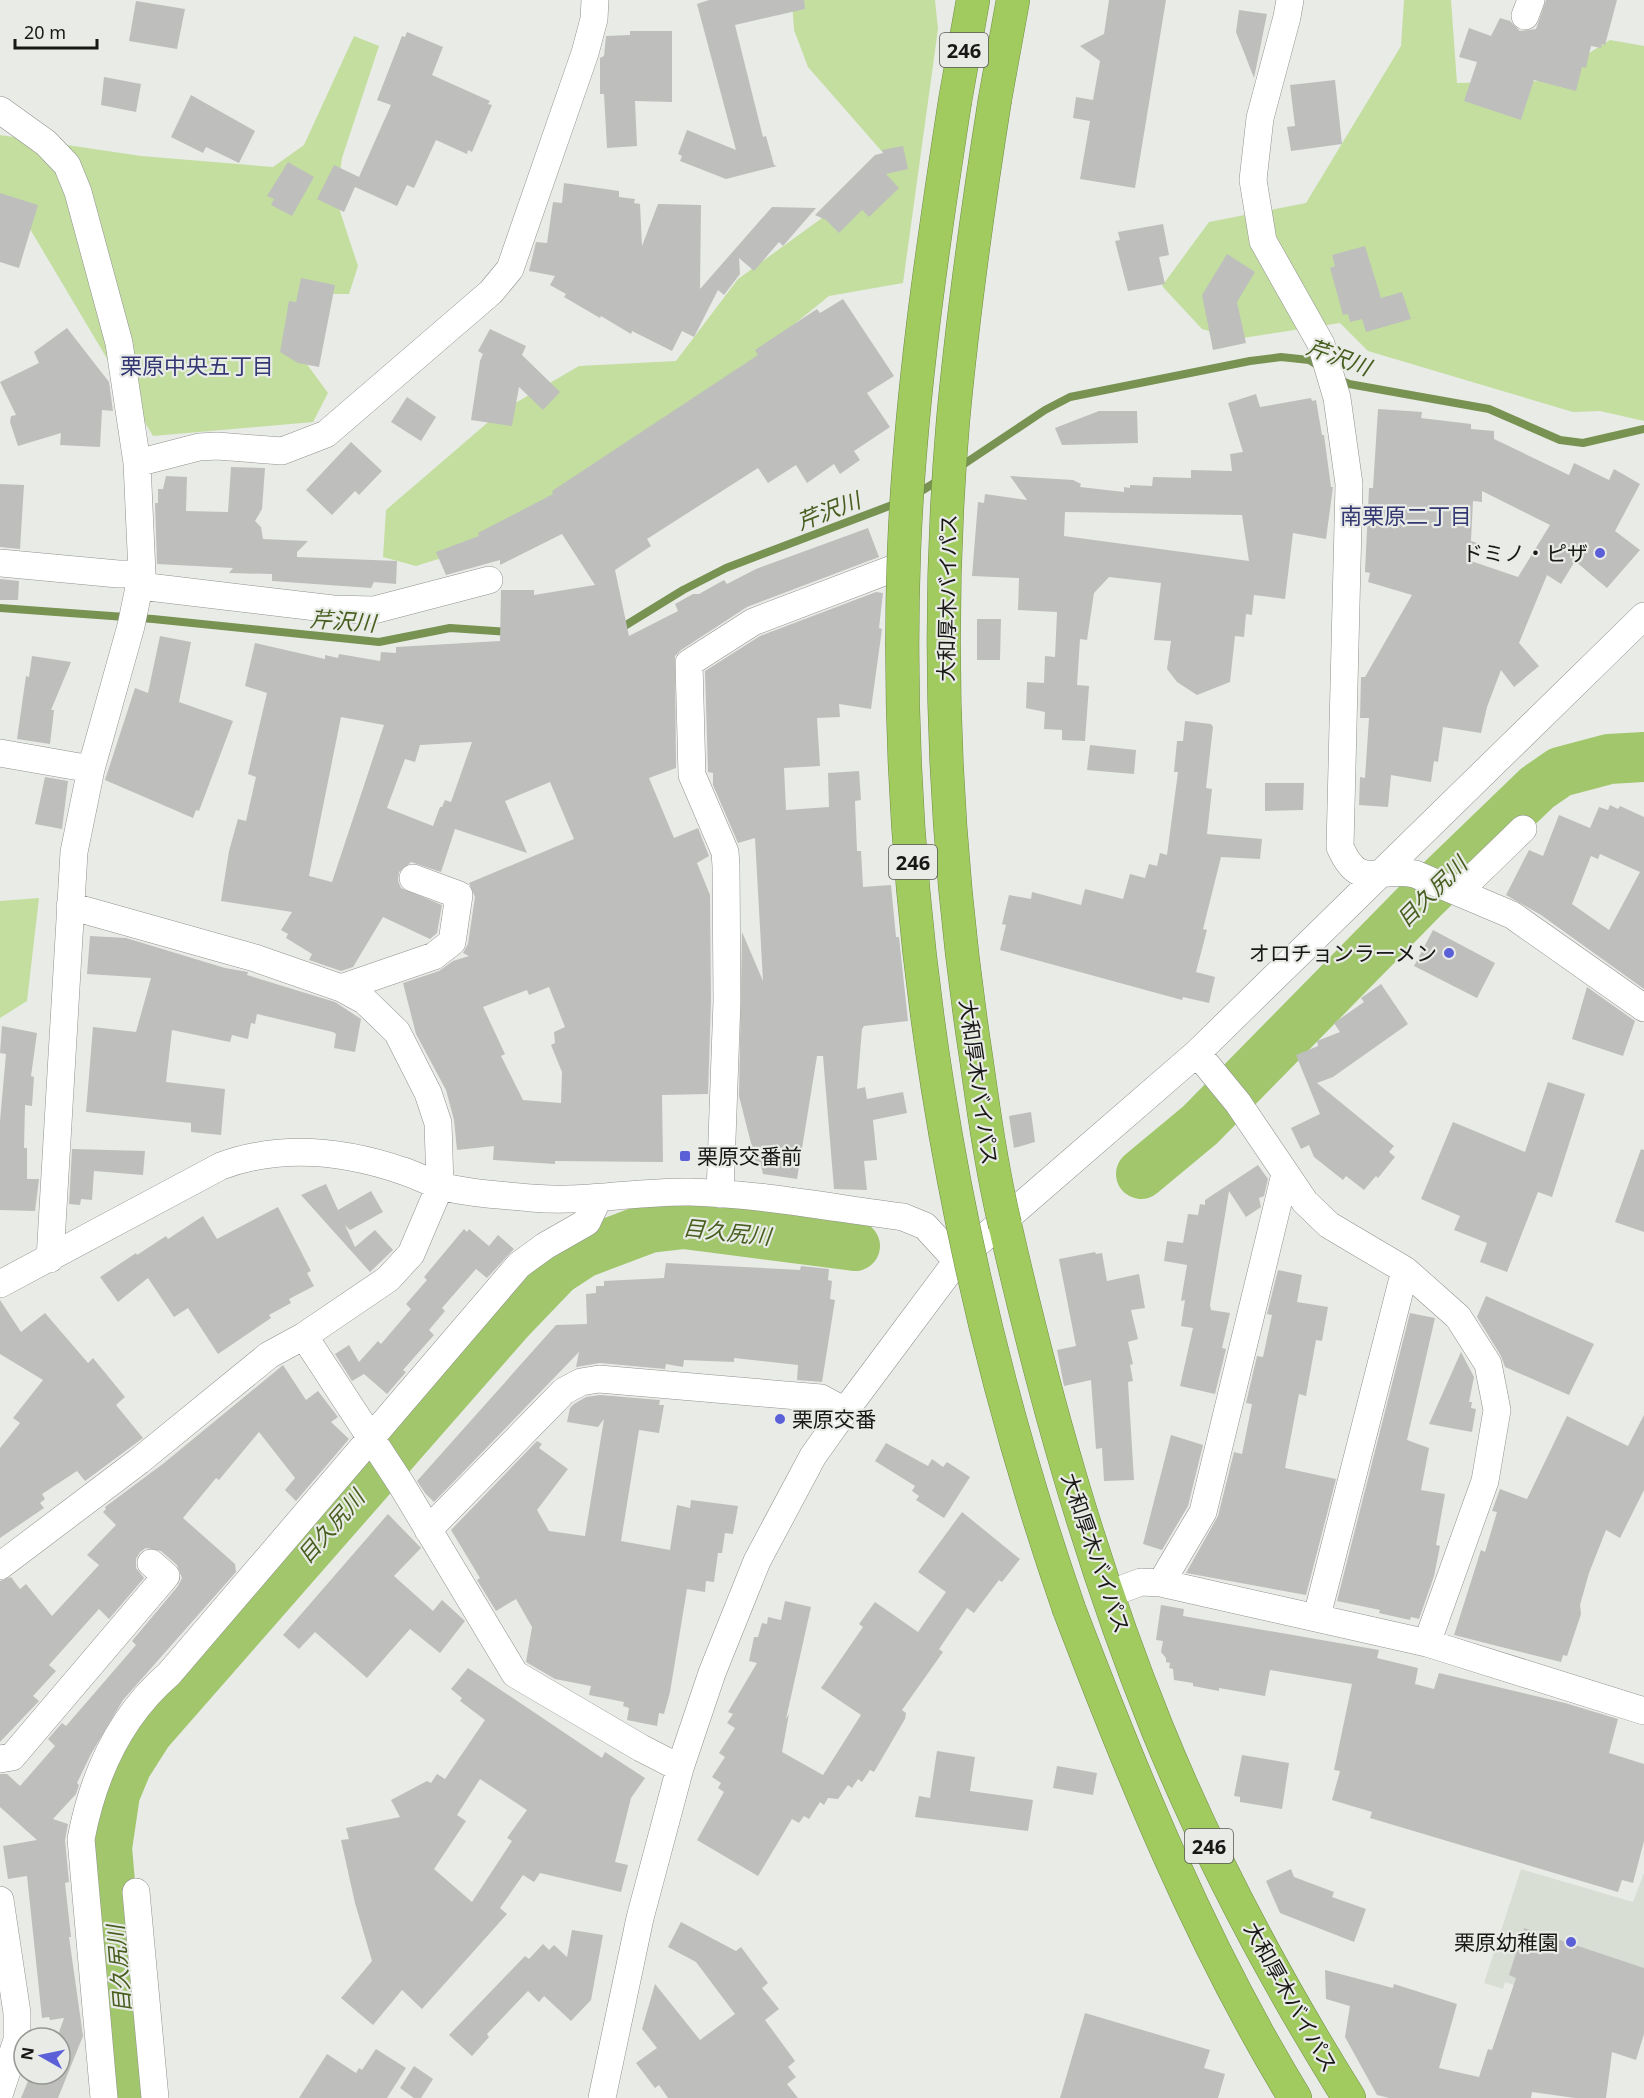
<svg xmlns="http://www.w3.org/2000/svg" width="1644" height="2098" viewBox="0 0 1644 2098" font-family="'Noto Sans','Noto Sans JP',sans-serif">
<rect width="100%" height="100%" fill="#e9ebe7"/>
<!-- built -->
<path fill="#d9ded4" d="M1521,1869L1633,1902L1644,1873V2028L1505,1982L1503,1989L1484,1983Z"/>
<!-- green -->
<path fill="#c3de9f" d="M792,0H935L938,29L903,283L829,296L792,326L729,404L532,530L416,566L383,557L386,510L500,412L579,366L676,361L738,279L840,205L885,155L808,67L794,30Z
M1404,0H1451L1457,83L1544,81L1610,40L1644,46V421L1600,411L1573,412L1368,351L1340,323L1236,339L1202,329L1162,286L1209,222L1306,203L1401,46Z
M354,36L379,46L342,158L336,199L358,266L349,294H307L287,337L328,393L313,422L153,436L27,224L0,211V135L141,156L273,167L304,145Z
M39,898L27,1001L0,1018V901Z"/>
<g fill="none" stroke-linecap="round" stroke-linejoin="round">
<!-- stream -->
<path stroke="#789252" stroke-width="8" d="M1338,379L1349,384L1489,409L1560,440L1583,443L1644,429
M958,468L1045,410L1070,397L1250,361L1281,357L1309,360L1320,367
M915,495L939,480
M0,608L153,619L379,642L450,628L510,632
M618,630L683,590L726,568L900,502"/>
<!-- river -->
<path stroke="#a1c66b" stroke-width="50" d="M1141,1174L1200,1125L1424,897L1537,788L1560,772L1609,759L1644,757
M129,2098L107,1848L115,1794L127,1765L148,1732L509,1320L557,1270L583,1253L649,1228L684,1224L855,1246"/>
</g>
<!-- building -->
<path fill="#bebfbc" fill-rule="evenodd" d="M709,0H804L805,9L735,25L763,137L766,136L774,165L777,166L726,179L680,161L682,156L678,154L687,130L736,150L697,4Z
M1109,0H1166L1135,188L1080,179L1090,121L1073,118L1076,97L1093,100L1100,61L1080,46L1104,34Z
M1546,0H1617L1605,45L1602,44L1601,48L1591,46L1586,68L1582,67L1576,91L1534,80L1521,120L1464,101L1477,62L1459,57L1469,28L1491,36L1500,18L1510,21L1520,31L1536,29Z
M136,1L185,9L177,49L129,41Z
M1239,10L1267,14L1254,78L1236,32Z
M630,31H672V102L635,101L637,146L607,148L604,94H600V58L604,56L606,36L630,35Z
M407,32L443,47L432,75L490,101L488,104L492,105L472,152L468,150L467,154L436,140L414,188L407,185L397,206L355,187L344,212L317,199L334,165L359,177L391,105L377,100L402,36L405,37Z
M104,77L141,84L136,112L101,105Z
M1335,80L1342,144L1291,151L1287,127L1295,126L1290,85Z
M191,95L255,131L239,163L206,147L203,153L171,137Z
M903,146L908,169L886,174L899,188L869,217L862,210L839,233L826,220L815,215L875,155L883,153L882,150Z
M288,162L314,177L292,216L271,205L274,199L267,196Z
M564,183L619,191V197L635,199L634,203L640,204L642,246L658,204L701,205L700,289L772,207L816,208L783,246L779,242L754,271L739,258L740,274L724,295L718,290L694,337L682,331L672,351L632,331L631,334L601,316L600,318L564,297L566,294L550,285L555,276L529,271L536,242L547,243L553,202L562,203Z
M0,193L38,205L19,268L0,262Z
M1163,224L1169,255L1159,257L1165,284L1128,291L1115,241L1120,240L1118,232Z
M1365,246L1381,298L1402,292L1411,319L1366,332L1362,319L1350,322L1348,314L1343,315L1330,268L1335,266L1332,255Z
M1227,254L1255,272L1237,302L1246,343L1213,350L1202,295Z
M301,278L335,285L319,367L298,363L280,352L289,301L296,302Z
M843,299L894,376L867,393L890,427L854,451L860,460L840,474L834,464L807,483L796,465L768,483L758,468L647,539L651,546L615,570L629,636L678,611L675,604L693,594H699L724,580L727,584L756,569L868,528L879,557L747,607L681,650L675,656L676,768L649,778L674,838L698,828L709,856L697,863L710,895L711,1001L708,1094L662,1095L663,1162L555,1161V1164L493,1160L494,1146L457,1150L454,1120L446,1090L416,1034L403,983L439,971L453,961L469,956L463,953L468,944L475,897L469,883L574,839L550,782L505,801L527,853L455,829L441,872L411,862L399,872L398,881L401,888L442,905L437,933L430,939L383,917L353,967L341,971L309,960L312,954L286,938L288,934L281,930L292,912L221,901L229,851L238,819L246,821L256,777L248,774L267,693L245,686L255,643L325,659V655L338,658L339,654L380,661L381,652L396,653V647L500,641L501,590H534V595L595,585L562,534L500,565V560L446,575L436,552L479,536L478,533L553,494L552,491L758,355L755,350L817,309L820,313ZM341,717L384,725L332,882L309,876ZM472,742L451,802L445,800L442,807H440L433,826L387,808L405,759L415,762L420,745ZM549,987L565,1027L554,1032L555,1043L551,1045L562,1072L561,1103L523,1100L501,1056L505,1054L483,1007L527,990L529,995Z
M67,328L109,382L113,411L102,410L100,447L60,445L61,433L18,446L10,422L11,416L16,415L0,382L39,363L34,352Z
M490,329L526,346L522,355L560,392L543,410L519,387L512,426L471,420L480,361L483,354L478,351Z
M1256,394L1260,407L1311,398L1312,401L1316,400L1322,435H1324L1331,487H1333L1326,539L1293,533L1285,599L1254,595L1252,615L1246,614L1244,637L1235,636L1230,682L1197,695L1177,682L1167,669L1171,641L1154,640L1161,583L1109,577L1094,593L1087,640L1080,639L1077,685L1089,686L1085,741L1062,740V730L1044,729L1045,712L1026,708L1027,682L1044,683L1045,656L1055,657L1057,612L1018,610L1019,578L972,576L978,502L984,503L985,494L1027,500L1010,476L1073,480L1081,484L1080,487L1124,492V487L1130,488V485L1152,486L1153,477L1191,478V470L1232,471L1230,454L1243,452L1228,403ZM1065,512L1242,515L1249,561L1064,536Z
M407,397L436,417L421,441L391,422Z
M1378,409L1422,412L1421,418L1471,424V429L1494,431V439L1569,475L1574,463L1609,480L1614,469L1640,484L1615,531L1640,550L1607,588L1575,561L1561,584L1547,575L1519,643L1539,666L1514,687L1501,670L1487,707L1481,733L1443,727L1438,762L1434,761L1431,782L1391,775L1388,807L1359,805L1360,777L1365,778L1369,718H1360L1361,677H1365L1412,595L1368,582L1370,573L1365,572L1369,488H1373ZM1482,491L1550,525L1518,577L1471,561L1477,543L1471,541L1473,501L1482,502Z
M1099,411H1137L1138,443L1062,445L1055,428Z
M351,442L382,471L359,495L355,491L332,515L306,490Z
M231,467L265,468L262,509L255,521L261,527L263,539L308,541L297,552V557L397,561L396,584L374,582L371,588L272,581V574L229,573L233,568L157,564L155,503H158V489H163L166,476L187,477L186,511L228,512Z
M0,484L24,485L20,549L0,547Z
M0,579L19,581L18,600H0Z
M876,592L883,593L879,628L882,629L871,709L839,704L840,717L817,718L820,766L784,768L786,810L829,807L828,773L859,771L861,800L855,801L857,851H861L863,887L891,885L896,937H899L908,1021L864,1026L862,1029L857,1089L865,1087L867,1099L903,1092L907,1113L873,1120L877,1160L864,1161L867,1190L834,1189L823,1056H817L797,1179L763,1174L761,1165L757,1167L739,1096L742,932L763,981L755,838L738,843L713,785V773L708,772L705,671L760,636Z
M977,619H1001L1000,660H977Z
M160,636L191,642L179,702L233,721L199,811L196,810L193,818L105,780L135,688L148,693Z
M32,656L71,662L51,710H54L50,744L17,739L26,676L29,677Z
M1185,721L1211,724L1213,727L1206,788L1212,789L1207,834L1262,839L1260,859L1221,857L1203,929L1207,930L1196,972L1215,977L1209,1003L1183,997L1182,1000L1000,950L1006,925L1002,924L1009,895L1031,899L1032,892L1081,905L1085,889L1123,899L1130,874L1145,878L1149,864L1157,866L1160,853L1167,855L1178,772H1174L1177,741H1183Z
M1090,745L1136,750L1134,774L1087,770Z
M45,777L68,781L62,829L35,824Z
M1265,783H1304L1303,810L1265,811Z
M1610,805L1618,809L1620,806L1644,817V989L1541,915L1506,895L1529,850L1543,856L1559,815L1590,828L1599,807L1608,810ZM1600,854L1640,872L1609,930L1572,904L1591,856L1598,859Z
M1433,930L1495,963L1477,998L1414,966Z
M90,936L126,938L225,968L248,972L247,975L335,1002L361,1019L355,1052L334,1048L336,1034L333,1032L257,1014L255,1024L251,1023L248,1039L232,1035L230,1042L172,1030L166,1082L225,1089L221,1135L191,1132V1123L86,1112L93,1027L136,1032L151,978L87,974Z
M1381,984L1408,1024L1333,1077L1317,1083L1394,1146L1389,1152L1395,1157L1378,1178L1376,1176L1364,1190L1346,1176L1343,1180L1314,1157L1309,1145L1301,1149L1291,1128L1320,1114L1296,1055L1318,1046L1317,1041L1340,1032L1334,1023L1364,1002L1361,998Z
M1587,987L1635,1021L1623,1056L1572,1039Z
M2,1026L37,1033L31,1076L34,1077L32,1106L25,1105L24,1148H27V1179H39L35,1211L0,1210V1121L6,1054L0,1053Z
M1548,1082L1585,1094L1552,1197L1538,1192L1507,1272L1480,1262L1487,1243L1454,1230L1460,1216L1421,1199L1453,1122L1525,1152Z
M1031,1112L1035,1142L1014,1148L1009,1116Z
M72,1149L145,1151L143,1175L94,1171L92,1200L81,1199L80,1205L69,1204Z
M1641,1149L1644,1150V1232L1615,1222Z
M1258,1165L1268,1179L1264,1196L1259,1198L1261,1207L1246,1217L1229,1191L1210,1305L1211,1310L1230,1313L1222,1348L1226,1349L1215,1394L1180,1386L1193,1328L1181,1326L1185,1300L1181,1301L1187,1265L1164,1261L1167,1241L1183,1243L1188,1214L1198,1215L1200,1204L1205,1205V1200Z
M326,1184L338,1210L371,1191L383,1212L350,1230L345,1225L355,1247L375,1230L393,1250L370,1272L301,1195Z
M278,1207L311,1271L307,1273L314,1286L289,1299L291,1303L269,1315L271,1318L218,1354L188,1308L174,1317L148,1278L118,1302L100,1277L136,1253L137,1255L166,1236L168,1239L203,1216L217,1239Z
M464,1229L467,1232L469,1229L489,1246L498,1235L514,1249L487,1278L476,1269L442,1308L445,1311L429,1330L434,1335L403,1370L406,1372L387,1394L364,1374L352,1381L335,1354L349,1345L359,1362L378,1341L381,1344L411,1309L406,1304L427,1280L424,1277Z
M1095,1252L1096,1254L1102,1253L1107,1281L1139,1274L1145,1308L1131,1310L1138,1339L1128,1342L1133,1364L1130,1365L1133,1381L1128,1382L1134,1480L1104,1481L1102,1448L1096,1449L1091,1380L1064,1386L1057,1350L1076,1346L1059,1259Z
M666,1263L800,1270L801,1266L829,1269L828,1280L832,1281L830,1299L835,1300L822,1382L797,1380L798,1365L734,1358V1362L684,1360L683,1367L666,1364L665,1369L600,1363L576,1367L579,1352L434,1502L425,1493L417,1481L556,1325L587,1324L586,1294L596,1293V1286H604V1281L664,1278Z
M1278,1270L1302,1275L1297,1302L1328,1307L1322,1341L1316,1340L1306,1396L1299,1394L1285,1468L1336,1479L1306,1595L1186,1573L1218,1516L1234,1452L1242,1454L1252,1404L1246,1403L1257,1356L1263,1357L1272,1315L1267,1314Z
M1486,1296L1594,1344L1569,1395L1505,1367L1501,1356L1477,1317Z
M0,1300L21,1332L45,1313L88,1363L93,1358L125,1397L116,1405L143,1438L85,1481L77,1471L42,1494L45,1499L40,1503L44,1508L0,1538V1448L20,1423L13,1418L43,1380L0,1354Z
M1410,1313L1435,1318L1407,1440L1429,1448L1421,1490L1445,1494L1436,1545L1440,1546L1434,1576L1419,1619L1411,1617L1410,1620L1379,1613L1380,1610L1337,1601Z
M1461,1352L1474,1377L1469,1402H1472L1471,1408L1476,1409L1472,1432L1429,1424Z
M283,1365L306,1400L318,1391L338,1417L331,1422L349,1439L296,1501L285,1490L295,1478L259,1432L219,1480L216,1478L183,1518L235,1564L236,1572L123,1700L91,1754L77,1783L79,1785L76,1794L53,1819L68,1824L65,1840L69,1882L65,1883L71,1937H69L83,2036L58,2098H21L31,2074H60V2038H57L64,2018L50,2020L49,2017L42,2018L27,1876L8,1879L3,1846L37,1840L0,1807V1774H7L20,1786L55,1746L48,1739L62,1723L66,1726L136,1645L132,1641L178,1586L182,1578L177,1565L161,1551L146,1548L140,1552L136,1559V1568L144,1578L109,1619L99,1609L49,1665L56,1671L33,1696L39,1701L0,1742V1581L11,1577L20,1589L26,1584L52,1616L99,1565L87,1555L116,1525L103,1512L106,1509L105,1507L164,1463Z
M600,1395L660,1400L659,1405H664L659,1433L639,1430L621,1541L670,1550L677,1505L690,1508L691,1500L738,1506L733,1534L725,1533L722,1553H718L714,1582L706,1581L705,1592L687,1589L670,1692L664,1714L659,1713L657,1726L627,1720L629,1708L623,1706L624,1702L589,1695L591,1686L555,1679L526,1662L532,1627L516,1599L496,1611L477,1580L480,1578L451,1530L537,1441L542,1444L539,1448L568,1469L537,1510L549,1531L585,1536L604,1419L598,1427L567,1422L570,1408L574,1404L586,1397Z
M1644,1415V1490L1620,1538L1606,1530L1589,1573L1580,1605L1581,1614L1567,1656L1563,1655L1561,1662L1454,1635L1481,1550L1485,1552L1497,1512L1492,1511L1500,1489L1527,1499L1567,1416L1628,1446Z
M1171,1435L1203,1445L1188,1506L1162,1550L1143,1544Z
M886,1443L928,1466L932,1459L943,1467L947,1462L970,1477L944,1518L916,1500L919,1496L912,1491L915,1486L875,1461Z
M962,1512L1020,1559L1002,1582L999,1580L974,1613L967,1608L939,1649L943,1652L902,1710L906,1713L905,1719L874,1772L870,1770L862,1782L858,1779L852,1788L848,1785L838,1799L828,1798L824,1805L820,1802L809,1819L804,1816L799,1823L792,1819L758,1876L697,1840L724,1792L718,1788L721,1783L712,1777L725,1757L719,1753L735,1728L727,1723L733,1714L728,1712L757,1663L749,1661L754,1637H758L762,1623L767,1624L768,1617L781,1620L785,1601L811,1607L786,1719L789,1714L782,1752L823,1775L861,1715L821,1688L863,1627L859,1624L875,1602L918,1632L946,1592L918,1572Z
M388,1514L421,1548L394,1576L433,1611L442,1600L465,1621L440,1653L410,1629L367,1678L315,1632L299,1649L283,1635Z
M1161,1605L1184,1609L1183,1616L1379,1650L1377,1658L1418,1668L1415,1684L1434,1689L1439,1673L1565,1703L1618,1719L1609,1753L1644,1764V1841L1633,1883L1622,1880L1618,1892L1370,1818L1372,1812L1332,1800L1340,1771L1334,1770L1352,1684L1270,1670L1265,1696L1219,1688V1691L1193,1686V1683L1174,1680L1173,1669L1169,1668L1170,1663L1166,1662V1658L1161,1652L1163,1641L1156,1640Z
M468,1668L602,1758L605,1752L645,1778L631,1798L615,1862L628,1865L621,1892L540,1873L534,1882L523,1875L500,1908L507,1914L422,2009L402,1990L373,2025L341,1998L372,1961L355,1903L341,1840L349,1839L346,1828L400,1817L391,1800L427,1781L431,1783L437,1774L445,1779L485,1720L460,1701L462,1698L451,1689ZM480,1779L527,1810L507,1838L512,1841L472,1902L434,1869L466,1821L457,1815Z
M937,1751L975,1757L970,1791L1033,1800L1028,1831L915,1817L919,1796L930,1798Z
M1242,1755L1289,1763L1282,1809L1240,1802V1797L1234,1796Z
M1057,1766L1097,1773L1093,1795L1053,1788Z
M1291,1869L1294,1877L1334,1892L1332,1897L1366,1909L1354,1942L1280,1913L1266,1881Z
M681,1922L736,1951L741,1947L768,1983L762,1988L779,2009L765,2020L795,2061L788,2067L796,2077L787,2084L798,2098H668L659,2085L655,2088L636,2063L657,2048L642,2029L655,1984L700,2040L735,2014L696,1962L668,1947Z
M1524,1928L1644,1968V2034L1636,2060L1612,2052L1606,2098H1575L1532,2092L1531,2098H1389L1377,2095L1345,2037L1350,2006L1326,1999L1325,1970L1393,1988L1394,1984L1457,2004L1439,2068L1479,2077L1488,2049L1492,2050L1516,1978L1509,1975Z
M572,1930L603,1935L591,2000L571,2021L544,1996L539,2002L528,1991L487,2034L489,2037L472,2056L449,2035L525,1956L529,1959L543,1944L549,1950L554,1945L567,1957Z
M1085,2013L1210,2050L1204,2068L1225,2074L1218,2098H1060Z
M376,2049L406,2068L387,2098H299L327,2054L356,2073L359,2068L362,2070Z
M414,2066L433,2079L421,2098H414L400,2088Z"/>
<g fill="none" stroke-linecap="round" stroke-linejoin="round">
<!-- minor casing -->
<g stroke="#90928f" stroke-width="28">
<path id="minor" d="M1290,0L1287,17L1260,118L1253,180L1263,241L1321,344L1337,398L1349,484L1340,847C1360,892 1376,866 1415,874L1512,915L1644,1008
M1525,16L1531,0
M0,110L46,143L67,165L78,192L119,343L137,463L142,573L131,626L91,769L74,852L50,1259
M137,463L199,447L217,446L282,451L326,434L491,292L510,269L585,53L594,19L595,0
M0,563L118,574L142,573
M140,586L333,609L374,610L489,580
M0,753L91,769
M1458,892L1523,829
M341,988L434,956L452,942L459,895L413,878
M1197,1053L1238,1103L1305,1202L1329,1225L1405,1270L1458,1317L1488,1364L1497,1410L1485,1481L1427,1643
M720,1194L727,1001L726,866L725,852L692,775L689,663L753,622L892,569
M0,1284L221,1166C281,1144 342,1150 403,1171C416,1175 428,1182 441,1186C470,1194 502,1195 531,1198C585,1203 637,1191 690,1192C761,1194 833,1208 903,1217L925,1226L957,1261
M304,1336L401,1484L515,1674L641,1748L680,1768
M428,1530L564,1391L581,1382L599,1379L821,1398L845,1411
M0,1566L139,1461L269,1355L304,1336L388,1279L411,1254L440,1186L438,1123L428,1093L397,1032L365,1001L341,988L255,958L70,906
M1161,1583L1203,1512L1285,1174
M1109,1594L1141,1582L1161,1583L1427,1643L1644,1711
M1317,1616L1405,1270
M0,1759L12,1757L166,1576L151,1563
M136,1892L155,2098
M0,1900L17,2013V2040L0,2092
M104,2098L81,1839C93,1776 119,1717 169,1674L519,1265L545,1246L587,1222L598,1199
M602,2098L640,1918L680,1768L712,1673L757,1561L813,1456L845,1411L957,1261L1197,1053L1644,616"/>
</g>
<!-- highway casing -->
<g stroke="#718c46" stroke-width="34">
<path id="highway" d="M995,99L1013,0
M955,101L973,0
M1005,1225C1044,1396 1091,1565 1157,1728C1209,1856 1276,1981 1349,2098
M1069,1609C1133,1777 1201,1944 1295,2098"/>
</g>
<!-- minor -->
<use href="#minor" stroke="#fff" stroke-width="27"/>
<!-- highway -->
<use href="#highway" stroke="#a1cb5f" stroke-width="33"/>
<!-- highway-bridge casing -->
<g stroke="#718c46" stroke-width="34" stroke-linecap="butt">
<path id="highway-bridge" d="M995,99C978,206 963,313 953,421C935,632 944,848 976,1057C984,1114 992,1170 1005,1225
M955,101C932,250 910,399 904,551C891,908 952,1272 1069,1609"/>
</g>
<!-- highway-bridge -->
<use href="#highway-bridge" stroke="#a1cb5f" stroke-width="33"/>
</g>
<!-- markers -->
<g fill="#5c60d8" stroke="#e9ebe7" stroke-width="2">
<circle cx="1600" cy="553" r="6"/>
<circle cx="1449" cy="953" r="6"/>
<rect x="679" y="1150" width="12" height="12" rx="3"/>
<circle cx="780" cy="1419" r="6"/>
<circle cx="1571" cy="1942" r="6"/>
</g>
<g text-anchor="middle" dominant-baseline="central" stroke-width="4.5" stroke-linejoin="round" paint-order="stroke">
<!-- shield labels -->
<g fill="#e9ebe7" stroke="#575755" stroke-width="1.5">
<rect x="940" y="33" width="48" height="34" rx="4.5"/>
<rect x="889" y="845" width="48" height="34" rx="4.5"/>
<rect x="1185" y="1829" width="48" height="34" rx="4.5"/>
</g>
<g font-size="20" font-weight="bold" fill="#181817">
<text x="964" y="50">246</text>
<text x="913" y="862">246</text>
<text x="1209" y="1846">246</text>
</g>
<!-- poi labels -->
<g font-size="21" fill="#181817" stroke="#e9ebe7" text-anchor="end">
<text x="1588" y="553">ドミノ・ピザ</text>
<text x="1437" y="953">オロチョンラーメン</text>
<text x="697" y="1156" text-anchor="start">栗原交番前</text>
<text x="792" y="1419" text-anchor="start">栗原交番</text>
<text x="1559" y="1942">栗原幼稚園</text>
</g>
<!-- street labels -->
<g font-size="21" fill="#181817" stroke="#e9ebe7">
<text transform="translate(947 598) rotate(-89)">大和厚木バイパス</text>
<text transform="translate(979 1082) rotate(82)">大和厚木バイパス</text>
<text transform="translate(1096 1553) rotate(71)">大和厚木バイパス</text>
<text transform="translate(1291 1997) rotate(61)">大和厚木バイパス</text>
</g>
<!-- water labels -->
<g font-size="22" font-style="italic" fill="#475e1f" stroke="#e9ebe7">
<text transform="translate(1339 356) rotate(20)">芹沢川</text>
<text transform="translate(828 510) rotate(-21)">芹沢川</text>
<text transform="translate(343 620) rotate(4)">芹沢川</text>
<text transform="translate(1431 891) rotate(-45)">目久尻川</text>
<text transform="translate(727 1231) rotate(6)">目久尻川</text>
<text transform="translate(330 1526) rotate(-49)">目久尻川</text>
<text transform="translate(118 1969) rotate(-95)">目久尻川</text>
</g>
<!-- neighbourhood labels -->
<g font-size="22" fill="#333873" stroke="#e9ebe7">
<text x="197" y="365">栗原中央五丁目</text>
<text x="1406" y="515">南栗原二丁目</text>
</g>
</g>
<!-- north arrow -->
<g transform="translate(42 2056) rotate(279)"><circle r="28" fill="#e9ebe7" stroke="#959794" stroke-width="1.5"/>
<path d="M0-4.5L10 22L0 15L-10 22Z" fill="#5c60d8"/>
<text y="-9" font-size="16" font-weight="bold" text-anchor="middle" fill="#181817">N</text>
</g>
<!-- scale -->
<path d="M15 39v9h82v-9" fill="none" stroke="#181817" stroke-width="3"/>
<text x="24" y="39" font-size="18" fill="#181817" stroke="#e9ebe7" stroke-width="4.5" paint-order="stroke">20 m</text>
</svg>
